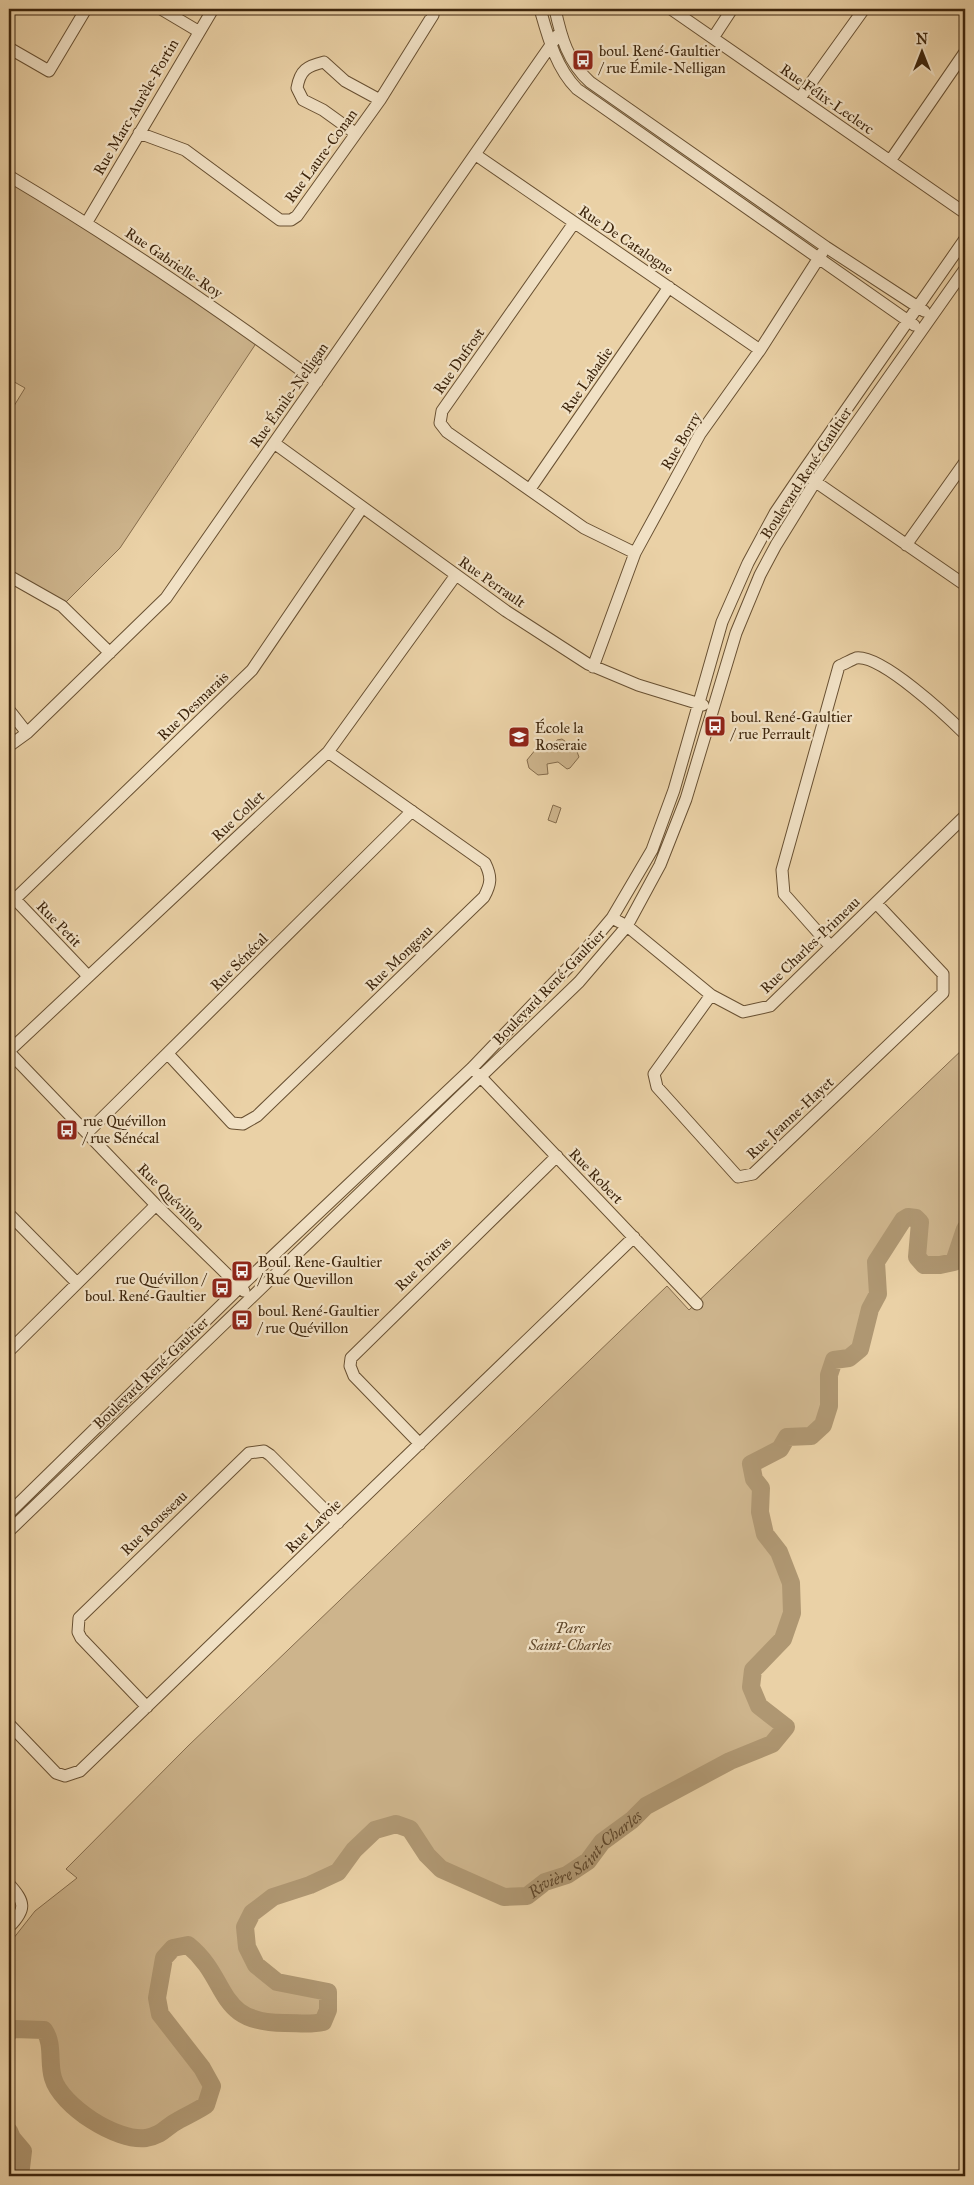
<svg xmlns="http://www.w3.org/2000/svg" width="974" height="2185" viewBox="0 0 974 2185" font-family="'IM FELL Great Primer',serif">
<rect width="100%" height="100%" fill="#ead1a6"/>
<filter id="stains"><feTurbulence type="fractalNoise" baseFrequency=".004" numOctaves="4"/><feColorMatrix values="0 0 0 0 .2 0 0 0 0 .09 0 0 0 0 .02 0 0 0 .5 -.17"/></filter>
<radialGradient id="worn" r=".72"><stop offset=".6" stop-color="#630" stop-opacity="0"/><stop offset="1" stop-color="#630" stop-opacity=".3"/></radialGradient>
<!-- green -->
<path fill="#cdb48c" stroke="#856c4c" d="M9,176L259,339L120,548L62,606L9,576V414L25,388L9,379Z
M562,739L576,749L579,757L570,768L567,769L558,762L547,764L548,774L538,775L529,768L527,760L536,749L552,748L557,740Z
M553,805L561,808L556,823L548,820Z
M965,1047V1229L954,1262L940,1265H924L917,1257L919,1222L916,1218L908,1217L903,1220L876,1262L878,1294L870,1309L860,1349L849,1358L834,1360L829,1375V1406L823,1425L811,1436L787,1437L780,1449L751,1464L754,1479L761,1488L760,1512L765,1534L779,1552L791,1583L792,1613L783,1639L753,1670L751,1687L759,1706L786,1727L772,1744L730,1761L646,1806L632,1820L602,1842L588,1861L567,1875L545,1882L527,1896L504,1897L441,1869L427,1855L410,1829L396,1824L375,1830L354,1850L338,1872L310,1885L273,1897L252,1913L245,1927L247,1947L256,1965L277,1982L328,1992V2010L323,2022C310,2025 299,2023 285,2023C214,2023 231,1980 188,1945L173,1948L164,1958L157,1998L160,2013L202,2068L212,2086L206,2105C197,2111 188,2115 179,2120C165,2127 165,2134 146,2138C117,2142 62,2106 53,2078C48,2062 54,2044 44,2030L14,2029L9,2032V1944L35,1911L77,1878L66,1869L188,1746L667,1286L689,1310Z
M9,2131L12,2138L23,2151L17,2165L9,2169Z"/>
<g fill="none" stroke-linecap="round" stroke-linejoin="round">
<!-- river -->
<g stroke="#af9772" stroke-width="18">
<path id="s1" d="M9,2032L14,2029L44,2030C54,2044 48,2062 53,2078C61,2106 117,2142 146,2138C165,2134 165,2127 179,2120C188,2115 197,2111 206,2105L212,2086L202,2068L160,2014L157,1998L164,1958L173,1948L188,1945C231,1980 214,2023 285,2023C299,2023 310,2025 323,2022L328,2010V1992L277,1982L256,1965L247,1947L245,1927L252,1913L273,1897L310,1885L338,1872L354,1850L375,1830L396,1824L410,1829L427,1855L441,1869L504,1897L527,1896L545,1882L567,1875L588,1861L602,1842L632,1820L646,1806L730,1761L772,1744L786,1727L759,1706L751,1687L753,1670L783,1639L792,1613L791,1583L779,1552L765,1534L760,1512L761,1488L754,1479L751,1464L780,1449L787,1437L811,1436L823,1425L829,1406V1375L834,1360L849,1358L860,1349L870,1309L878,1294L876,1262L903,1220L908,1217L916,1218L920,1222L917,1257L924,1265H940L954,1262L965,1229"/>
<path d="M9,2131L12,2138L23,2151L21,2168L9,2174"/>
</g>
<!-- minor casing -->
<g stroke="#685032" stroke-width="13">
<path id="minor" d="M161,9L198,31
M540,9C548,37 556,68 577,89L914,325
M555,9C561,37 568,62 590,82L826,247L924,311
M671,9L965,213
M713,38L732,9
M9,48L49,71L86,9
M800,98L864,9
M139,133L185,150L280,220H291L297,216L380,100L433,15L429,9
M355,133L323,110L303,100L297,88C300,70 307,66 324,62L345,81L380,100
M476,155L760,350
M890,161L965,52
M9,176C115,239 218,309 317,382
M87,222L213,9
M574,223L442,411L440,423L447,432L584,528L635,553
M274,443L506,611L588,664L638,685L703,705
M810,478L965,585
M530,489L669,287
M906,545L965,462
M9,576L62,606L110,653
M593,667L635,553L700,434L760,350L822,253
M9,710L27,733
M9,746L27,733L166,598L560,32
M9,893L88,976
M15,899L252,670L362,508
M612,918L627,926L711,995L743,1012L770,1006L965,816
M831,947L784,894L782,870L839,666C844,664 851,660 856,658C881,654 948,717 965,734
M711,995L654,1074L657,1087L738,1177L753,1174L943,993V974L876,903
M9,1051L328,752L456,575
M9,1052L156,1205L244,1291
M168,1054L232,1123L243,1124L257,1116L484,897C491,884 492,877 485,863L328,752
M477,1073L697,1304
M87,1133L412,811
M9,1214L77,1283
M9,1351L156,1205
M420,1444L354,1376L350,1366L351,1358L557,1156
M9,1513L240,1287L472,1068L586,949L612,918L652,850L674,790L722,622L748,563L775,513L802,473L965,239
M9,1531L579,982L627,926L660,865L686,799L736,633L760,575L776,545L815,482L965,269
M147,1707L81,1638L78,1632L79,1618L249,1453L264,1451L270,1455L338,1523
M9,1724L56,1773L65,1776L80,1771L634,1237
M9,1884C25,1902 27,1909 9,1927"/>
</g>
<!-- minor -->
<use href="#minor" stroke="#f1e1c5" stroke-width="11"/>
</g>
<!-- icons -->
<defs>
<g id="bus-square" transform="scale(1.125)"><rect x="-9" y="-9" width="18" height="18" rx="4" fill="#8f2418" stroke="#f1e1c5"/><path d="M-5-6H5V4H4V6H2V4H-2V6H-4V4H-5ZM-3.5-4V0h7V-4ZM-3.5 1.2v1.5H-2V1.2ZM2 1.2v1.5H3.5V1.2Z" fill="#fff"/></g>
<g id="school-square" transform="scale(1.125)"><rect x="-9" y="-9" width="18" height="18" rx="4" fill="#8f2418" stroke="#f1e1c5"/><path d="M0-5L7-2L0 1L-7-2ZM-4 1L0 2.5L4 1V4Q0 6-4 4Z" fill="#fff"/></g>
</defs>
<g fill-rule="evenodd">
<use href="#bus-square" x="583" y="60"/>
<use href="#bus-square" x="715" y="726"/>
<use href="#school-square" x="519" y="737"/>
<use href="#bus-square" x="67" y="1130"/>
<use href="#bus-square" x="242" y="1271"/>
<use href="#bus-square" x="222" y="1288"/>
<use href="#bus-square" x="242" y="1320"/>
</g>
<g text-anchor="middle" dominant-baseline="central" stroke-width="4.5" stroke-linejoin="round" paint-order="stroke">
<!-- poi labels -->
<g font-size="15" fill="#3d250c" stroke="#f1e1c5" text-anchor="start">
<text x="599" y="51">boul. René-Gaultier<tspan x="599" dy="17">/ rue Émile-Nelligan</tspan></text>
<text x="731" y="717">boul. René-Gaultier<tspan x="731" dy="17">/ rue Perrault</tspan></text>
<text x="535" y="728">École la<tspan x="535" dy="17">Roseraie</tspan></text>
<text x="83" y="1121">rue Quévillon<tspan x="83" dy="17">/ rue Sénécal</tspan></text>
<text x="258" y="1262">Boul. Rene-Gaultier<tspan x="258" dy="17">/ Rue Quevillon</tspan></text>
<text x="206" y="1279" text-anchor="end">rue Quévillon /<tspan x="206" dy="17">boul. René-Gaultier</tspan></text>
<text x="258" y="1311">boul. René-Gaultier<tspan x="258" dy="17">/ rue Quévillon</tspan></text>
</g>
<!-- street labels -->
<g font-size="15" fill="#3d250c" stroke="#f1e1c5">
<text transform="translate(827 99) rotate(35)">Rue Félix-Leclerc</text>
<text transform="translate(136 107) rotate(-60)">Rue Marc-Aurèle-Fortin</text>
<text transform="translate(321 156) rotate(-54)">Rue Laure-Conan</text>
<text transform="translate(626 240) rotate(34)">Rue De Catalogne</text>
<text transform="translate(174 263) rotate(34)">Rue Gabrielle-Roy</text>
<text transform="translate(459 361) rotate(-55)">Rue Dufrost</text>
<text transform="translate(587 380) rotate(-55)">Rue Labadie</text>
<text transform="translate(289 395) rotate(-55)">Rue Émile-Nelligan</text>
<text transform="translate(681 441) rotate(-59)">Rue Borry</text>
<text transform="translate(806 473) rotate(-57)">Boulevard René-Gaultier</text>
<text transform="translate(492 582) rotate(35)">Rue Perrault</text>
<text transform="translate(193 706) rotate(-44)">Rue Desmarais</text>
<text transform="translate(238 816) rotate(-43)">Rue Collet</text>
<text transform="translate(59 924) rotate(46)">Rue Petit</text>
<text transform="translate(810 945) rotate(-44)">Rue Charles-Primeau</text>
<text transform="translate(399 958) rotate(-44)">Rue Mongeau</text>
<text transform="translate(239 962) rotate(-45)">Rue Sénécal</text>
<text transform="translate(549 987) rotate(-46)">Boulevard René-Gaultier</text>
<text transform="translate(790 1118) rotate(-43)">Rue Jeanne-Hayet</text>
<text transform="translate(596 1176) rotate(46)">Rue Robert</text>
<text transform="translate(171 1197) rotate(45)">Rue Quévillon</text>
<text transform="translate(423 1264) rotate(-44)">Rue Poitras</text>
<text transform="translate(151 1373) rotate(-44)">Boulevard René-Gaultier</text>
<text transform="translate(154 1523) rotate(-44)">Rue Rousseau</text>
<text transform="translate(313 1526) rotate(-44)">Rue Lavoie</text>
</g>
<!-- park labels -->
<g font-size="15" font-style="italic" fill="#61492c" stroke="#f1e1c5">
<text x="570" y="1628">Parc<tspan x="570" dy="17">Saint-Charles</tspan></text>
</g>
<!-- water labels -->
<g font-size="16" font-style="italic" fill="#5f472b" stroke="#f1e1c5">
<text stroke="none"><textPath href="#s1" startOffset="1206">Rivière Saint-Charles</textPath></text>
</g>
</g>
<!-- margin -->
<rect width="974" height="2185" fill="none" stroke="#ead1a6" stroke-width="30"/>
<rect x="10" y="10" width="954" height="2165" fill="none" stroke="#3d250c" stroke-width="2.5"/>
<rect x="15" y="15" width="944" height="2155" fill="none" stroke="#3d250c"/>
<!-- north arrow -->
<g transform="translate(922 52)" stroke="#f1e1c5" stroke-width="4" paint-order="stroke">
<path d="M0-4L9 19L0 12L-9 19Z" fill="#3d250c"/>
<text y="-8" font-size="14" font-weight="bold" text-anchor="middle" fill="#3d250c">N</text>
</g>
<rect width="100%" height="100%" filter="url(#stains)"/>
<rect width="100%" height="100%" fill="url(#worn)"/>
</svg>
